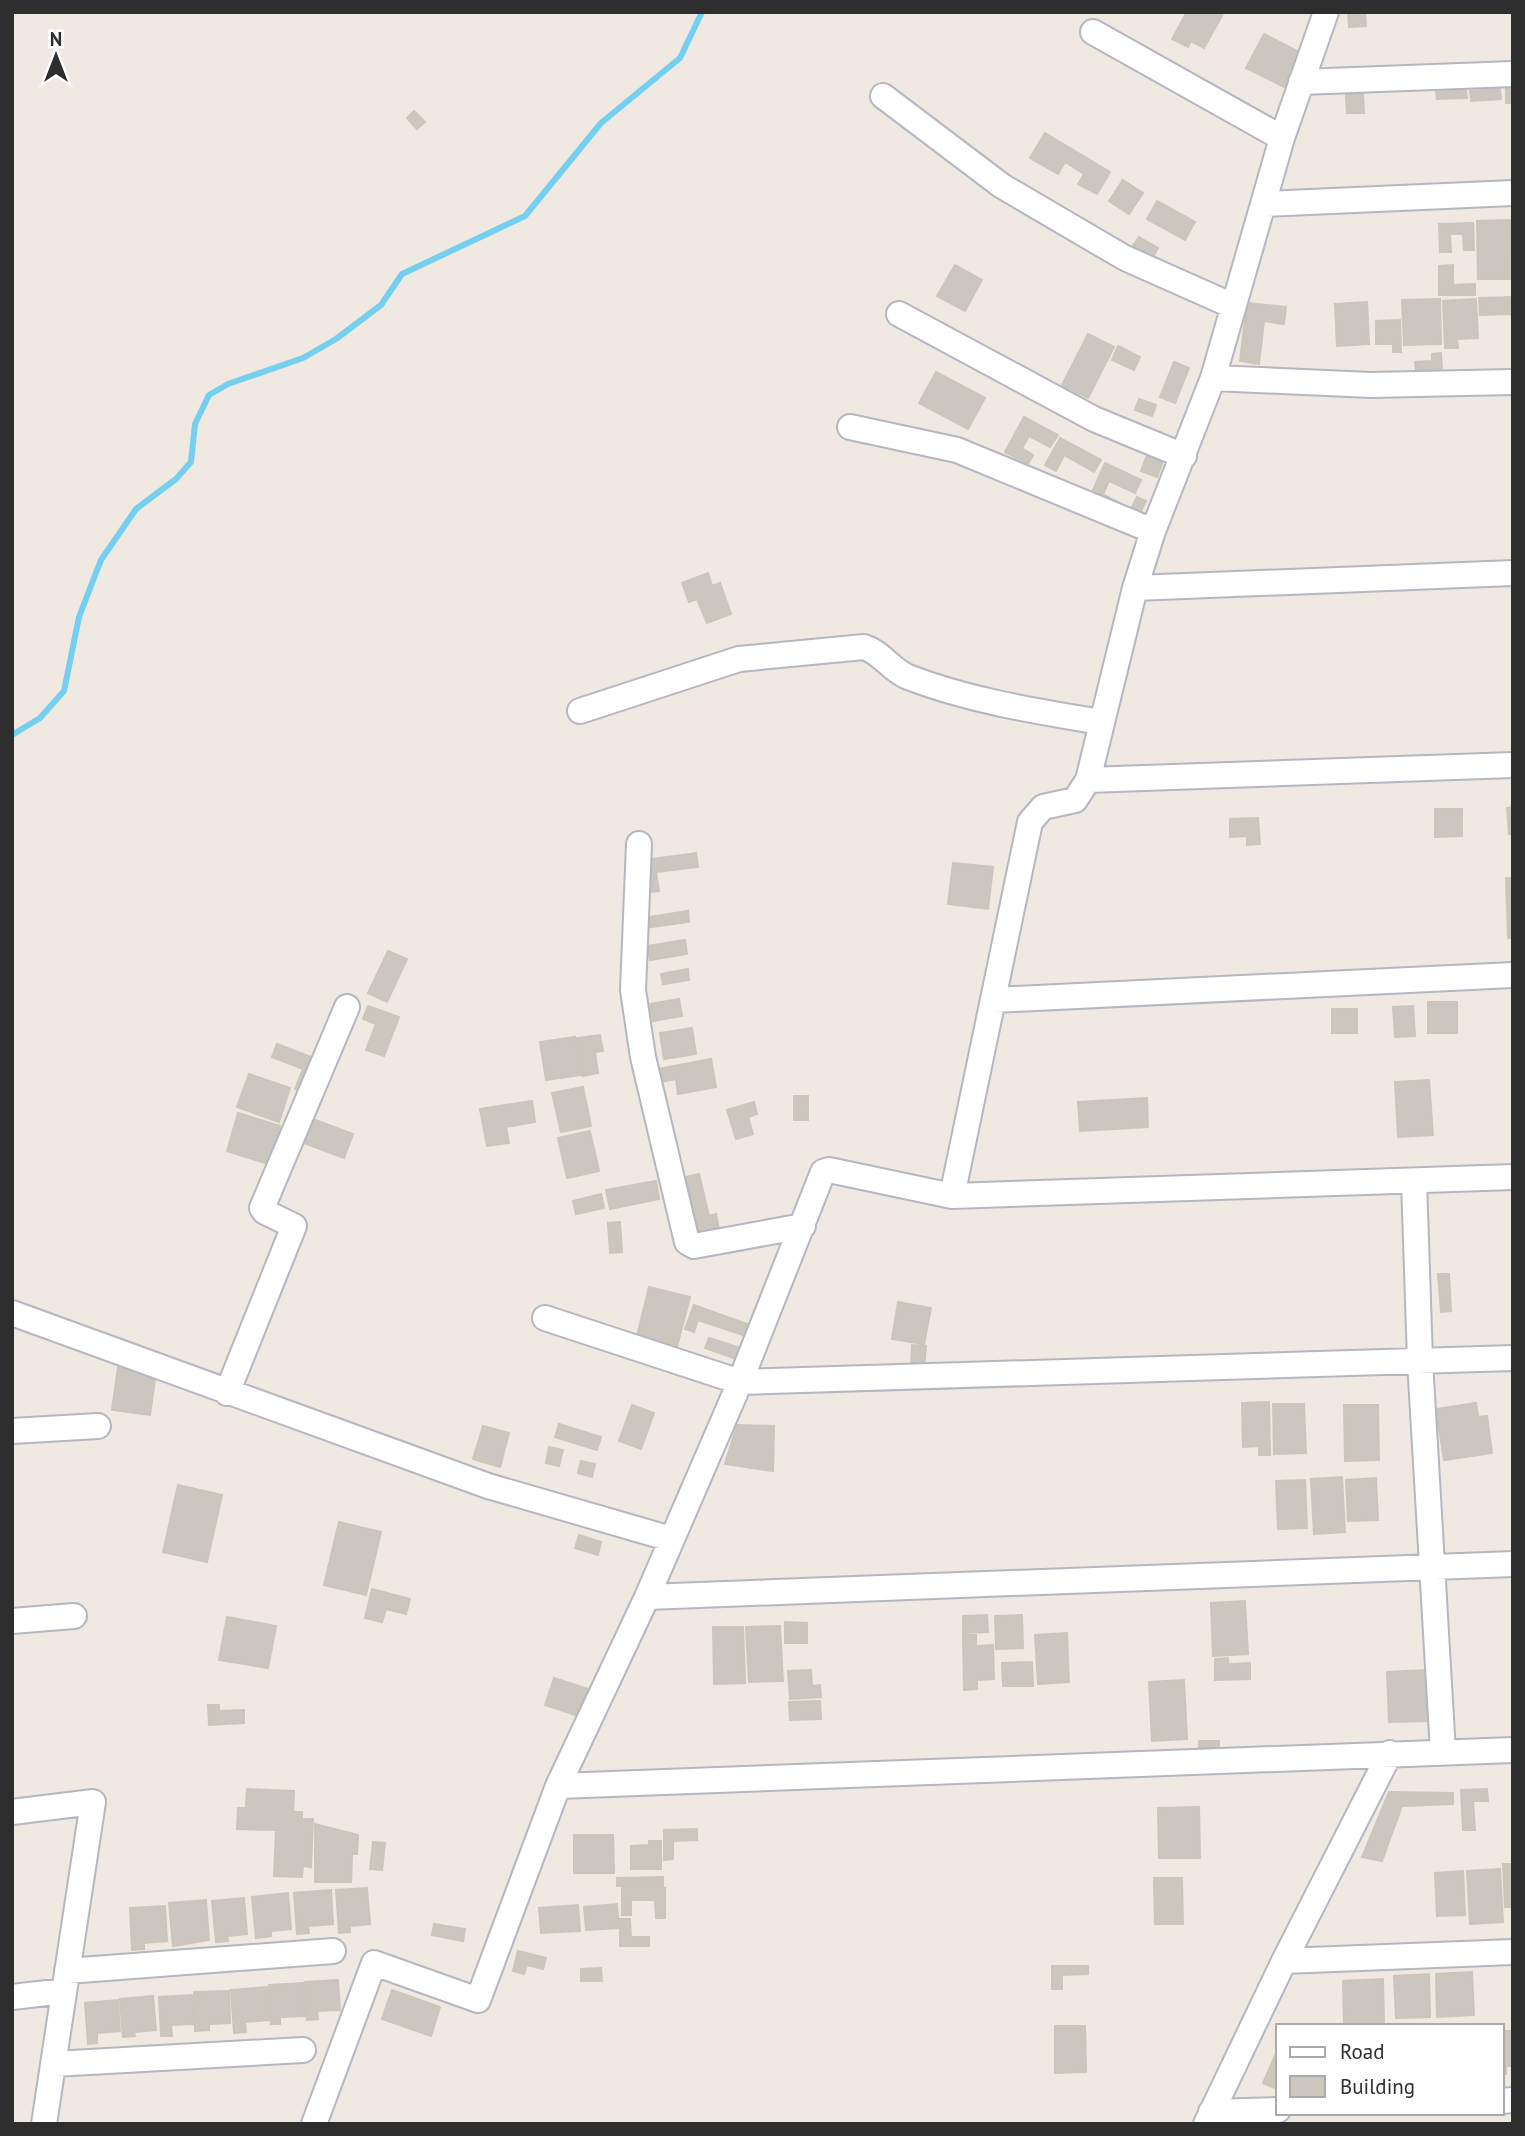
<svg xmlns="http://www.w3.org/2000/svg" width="1525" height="2136" viewBox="0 0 1525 2136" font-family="'PT Sans',sans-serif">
<rect width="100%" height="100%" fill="#efe9e1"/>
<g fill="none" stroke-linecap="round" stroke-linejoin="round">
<!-- stream -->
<path stroke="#75cff0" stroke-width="6" d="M12,735L40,718L64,691L79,617L101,560L136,509L176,479L191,462L195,424L209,395L228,384L303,358L336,339L381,305L402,274L525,216L601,123L680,58L702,12"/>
</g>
<!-- building -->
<path fill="#cbc7bf" stroke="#cbc5ba" stroke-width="2" d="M1187,12H1224L1204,48L1191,41L1188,47L1172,39Z
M1348,12H1365L1366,26L1349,27Z
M1264,34L1303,54L1286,88L1246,68Z
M1506,87H1513V103H1506Z
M1500,89L1501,99L1471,101L1470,91Z
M1466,90L1467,98L1437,99L1436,91Z
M1363,94L1364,113H1347L1346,95Z
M414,111L425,122L417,129L407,118Z
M1045,133L1110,172L1097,194L1078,184L1084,174L1065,162L1058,174L1030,158Z
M1123,180L1143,193L1129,214L1109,201Z
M1157,201L1195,222L1185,240L1147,219Z
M1511,220L1512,279H1478L1477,221Z
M1473,223L1474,250H1464L1463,234H1450L1451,252H1440L1439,224Z
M1139,237L1158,248L1152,259L1132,247Z
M955,265L982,280L965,311L937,296Z
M1453,265V285L1475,284V295H1439V266Z
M1512,297V314L1480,315L1479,298Z
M1440,299L1441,344L1404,345L1402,300Z
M1476,299L1478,338L1457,339L1458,348H1445L1443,301Z
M1367,302L1369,344L1337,346L1335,304Z
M1247,303L1286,307L1284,324L1264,321L1259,364L1240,361Z
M1400,320L1401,352H1393V344H1376V321Z
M1088,334L1114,347L1088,398L1062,385Z
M1118,346L1140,357L1134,370L1112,360Z
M1441,353L1442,369L1416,370L1415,362L1432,361V354Z
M1174,362L1189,368L1175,403L1160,397Z
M936,372L985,398L968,429L919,403Z
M1139,399L1156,405L1152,416L1135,410Z
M1024,417L1058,435L1050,447L1029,436L1022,448L1033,455L1028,464L1005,452Z
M1060,438L1101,460L1094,472L1064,455L1056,471L1045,465Z
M1149,450L1165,456L1157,477L1141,471Z
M1105,463L1141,480L1135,493L1109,481L1103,494L1093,490Z
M1100,493L1131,509L1137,497L1146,501L1136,521L1096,501Z
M708,573L712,586L720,583L731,614L707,623L697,599L689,602L682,583Z
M1513,807V834H1509L1507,808Z
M1435,809H1462V836L1435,837Z
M1258,818L1260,844L1247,845V836L1230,837V819Z
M696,853L698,867L656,872L659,891L649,892L644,860Z
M953,863L993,867L988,909L948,904Z
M1506,878H1513V938H1508Z
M688,911L689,922L645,928L643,918Z
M685,940L687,954L650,960L647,946Z
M388,951L407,959L387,1002L368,993Z
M688,969L689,980L663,984L661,974Z
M679,999L682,1016L653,1021L650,1004Z
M1428,1002H1457V1033H1428Z
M368,1006L399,1017L384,1056L366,1050L376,1024L363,1019Z
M1413,1006L1415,1036L1395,1037L1393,1007Z
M1332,1009H1357V1033H1332Z
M692,1028L696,1054L664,1059L660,1033Z
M600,1035L603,1051L595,1052L598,1073L583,1076L577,1038Z
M575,1037L581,1075L546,1080L540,1042Z
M277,1044L319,1060L306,1093L295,1089L303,1069L272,1057Z
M711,1059L716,1087L678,1094L676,1079L660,1082L658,1069Z
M249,1074L290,1088L279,1122L237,1107Z
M1429,1080L1433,1135L1398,1137L1395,1082Z
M583,1087L591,1126L561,1132L552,1093Z
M794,1096H808V1120H794Z
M1147,1098L1148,1127L1080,1131L1078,1102Z
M532,1101L535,1122L506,1127L509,1143L487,1146L480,1109Z
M754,1102L757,1114L748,1117L753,1134L736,1139L727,1110Z
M238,1113L280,1126L268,1164L227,1151Z
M310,1118L353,1134L344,1158L301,1142Z
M590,1131L599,1171L567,1178L558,1138Z
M699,1174L709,1216L716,1214L719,1229L699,1234L686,1177Z
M656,1181L659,1199L610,1209L606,1190Z
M601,1194L604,1208L576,1214L573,1201Z
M620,1222L622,1252L610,1253L608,1223Z
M1438,1274H1449L1451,1311L1441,1312Z
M649,1287L690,1297L677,1347L637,1336Z
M898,1302L931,1308L924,1344L892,1339Z
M694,1305L750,1325L746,1336L698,1320L694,1332L685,1329Z
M709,1338L740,1348L736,1359L705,1348Z
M912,1345L926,1346L924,1369L911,1368Z
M118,1367L156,1372L150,1415L112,1410Z
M1269,1402L1270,1455H1259V1446L1243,1447L1242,1403Z
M1476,1403L1478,1417L1487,1416L1492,1453L1444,1460L1436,1409Z
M1273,1404H1304L1306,1453L1274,1454Z
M632,1405L654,1413L641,1449L619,1441Z
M1344,1405H1378L1379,1460L1345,1461Z
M559,1424L601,1437L597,1450L555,1437Z
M737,1425L774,1426L773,1471L725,1464Z
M483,1426L509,1433L500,1467L473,1459Z
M549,1447L563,1450L559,1466L546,1463Z
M581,1461L595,1464L592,1477L578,1473Z
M1342,1477L1345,1532L1314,1534L1311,1479Z
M1376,1478L1378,1520L1348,1521L1346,1480Z
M1305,1480L1307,1528L1278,1529L1276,1481Z
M178,1485L222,1495L207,1562L163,1552Z
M339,1522L381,1532L366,1595L324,1585Z
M579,1535L601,1542L598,1555L575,1548Z
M372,1589L410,1599L406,1614L386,1609L382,1622L365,1618Z
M1245,1601L1248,1654L1213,1656L1211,1603Z
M987,1615L988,1632L963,1633V1616Z
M1022,1615L1023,1648L996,1649L995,1616Z
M227,1617L276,1626L268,1668L219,1660Z
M785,1622L807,1623V1643H785Z
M780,1626L783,1681L749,1682L746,1627Z
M713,1627H743L745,1683L714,1684Z
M1067,1633L1069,1682L1038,1684L1035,1635Z
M963,1635H976V1646L993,1645L994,1679L977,1680V1689L964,1690Z
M1228,1658V1664L1250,1663V1679L1215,1680V1659Z
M1032,1662L1033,1686H1003L1002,1663Z
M811,1670L812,1686L820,1685L821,1697L790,1699L788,1671Z
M1427,1670L1430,1721L1389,1722L1387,1672Z
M554,1678L594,1691L585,1718L545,1705Z
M1184,1680L1187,1739L1152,1741L1149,1682Z
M820,1701L821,1719L790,1720L789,1702Z
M208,1705H219V1711L244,1710V1723L209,1725Z
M1199,1741H1219V1754L1199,1755Z
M247,1789L294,1791L293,1812H302V1819H313L311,1867L303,1866L302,1877L274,1876L276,1830L237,1829L238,1808H246Z
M1487,1789L1488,1801H1473L1475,1830H1463L1461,1790Z
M1389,1792L1453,1793V1804L1402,1806L1382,1861L1362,1857Z
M1199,1807L1200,1858H1159L1158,1808Z
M315,1824L358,1835L357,1854H352L351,1882H315Z
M697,1829V1840L673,1841V1859L664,1860V1830Z
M574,1835H613L614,1873H574Z
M649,1841H661V1869H631V1846L649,1845Z
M373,1842L385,1843L382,1870L370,1869Z
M1503,1864H1513V1907H1505Z
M1500,1869L1503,1922L1470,1924L1467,1871Z
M1463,1871L1465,1915L1437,1916L1435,1873Z
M663,1877V1886H617V1878Z
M1154,1878H1182L1183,1924H1155Z
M367,1888L370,1924L350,1926V1932L339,1933L336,1890Z
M622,1888H665V1918H656L655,1900H631V1915H622Z
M331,1890L333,1924L308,1926L309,1933L297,1934L294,1893Z
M288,1893L291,1929L271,1931V1936L256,1938L252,1897Z
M244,1898L247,1934L227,1936L228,1941L216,1942L212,1901Z
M206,1900L209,1940L173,1946L169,1903Z
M617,1904L619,1928L586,1930L584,1907Z
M578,1905L580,1931L541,1933L539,1908Z
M165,1906L167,1941L144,1943V1949L132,1950L130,1908Z
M620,1919H630L631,1937H649V1946H620Z
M434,1924L465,1929L463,1941L432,1935Z
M518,1951L546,1958L543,1969L527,1965L524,1974L513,1971Z
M1052,1966H1088V1974L1062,1975V1989H1052Z
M601,1968L602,1981H581V1969Z
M1472,1972L1474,2015L1437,2017L1436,1974Z
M1429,1974L1430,2017L1396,2018L1394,1976Z
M1383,1979L1384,2026H1344L1343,1981Z
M338,1980L340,2010L317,2011L318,2019L307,2020L305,1982Z
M303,1983L305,2016L280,2017V2024H271L269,1985Z
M267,1987L269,2020L245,2022L246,2032L234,2033L231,1990Z
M392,1990L440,2007L431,2036L382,2019Z
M229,1991L230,2023L209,2024V2030L195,2031L194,1992Z
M192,1995L194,2024L171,2025L172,2036H161L159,1997Z
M153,1996L156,2030L134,2032L135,2036L123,2037L120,1999Z
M118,2000L120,2031L97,2033V2043L88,2044L85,2003Z
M1055,2026H1085L1086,2072L1055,2073Z
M1502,2031H1513V2066H1506V2074H1502Z
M1278,2049V2086L1277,2089L1263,2083Z"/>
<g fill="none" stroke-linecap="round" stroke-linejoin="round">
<!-- minor casing -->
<g stroke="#b4b7c1" stroke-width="28">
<path id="minor" d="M1093,32L1282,138
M1301,82L1513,74
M883,96L1002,186L1125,258L1233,306
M1264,204L1513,193
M899,314L1094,419L1184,456
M1213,378L1371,385L1513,382
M850,427L957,450L1153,531
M1135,588L1513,573
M580,711L739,659L864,647C881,652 891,670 908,677C970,701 1036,711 1101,722
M1088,780L1513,765
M639,844L633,990L643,1057L687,1242L694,1246L803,1226
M994,1000L1513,975
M1414,1181L1420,1361L1443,1752
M952,1196L1513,1177
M12,1313L488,1486L671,1539
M545,1318L740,1382L1513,1358
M227,1393L294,1226L265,1212L262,1208L347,1007
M12,1431L98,1426
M647,1597L1513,1564
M12,1621L74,1616
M558,1786L1513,1750
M12,1812L93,1802L44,2124
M1284,1961L1513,1952
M67,1971L333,1951
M12,1997L64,1991
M54,2064L303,2050
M1502,2101L1513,2100
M1211,2112L1278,2110
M314,2124L374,1963L478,2000L558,1786L647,1597L740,1382L823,1172L829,1170L952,1196L1030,822L1043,807L1075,800L1088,780L1135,588L1153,531L1213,378L1282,138L1326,12
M1206,2124L1284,1961L1390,1753"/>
</g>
<!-- minor -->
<use href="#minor" stroke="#fff" stroke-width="24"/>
</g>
<!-- border -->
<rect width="1525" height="2136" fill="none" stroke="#2e2e2e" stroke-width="28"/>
<!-- legend -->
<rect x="1276" y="2024" width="228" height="91" fill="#ffffff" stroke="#ababab" stroke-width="2"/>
<rect x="1290" y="2047" width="35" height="10" fill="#ffffff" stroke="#ababab" stroke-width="2"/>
<text x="1340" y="2059" font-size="21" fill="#2e2e2e">Road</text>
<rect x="1290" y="2076" width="35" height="21" fill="#cbc7bf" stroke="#ababab" stroke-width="2"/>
<text x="1340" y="2094" font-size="21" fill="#2e2e2e">Building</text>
<!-- north arrow -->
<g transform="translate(56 56)" stroke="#ffffff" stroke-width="5" paint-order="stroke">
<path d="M0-5L12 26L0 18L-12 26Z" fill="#2e2e2e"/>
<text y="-10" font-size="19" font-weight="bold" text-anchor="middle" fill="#2e2e2e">N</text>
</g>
</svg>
